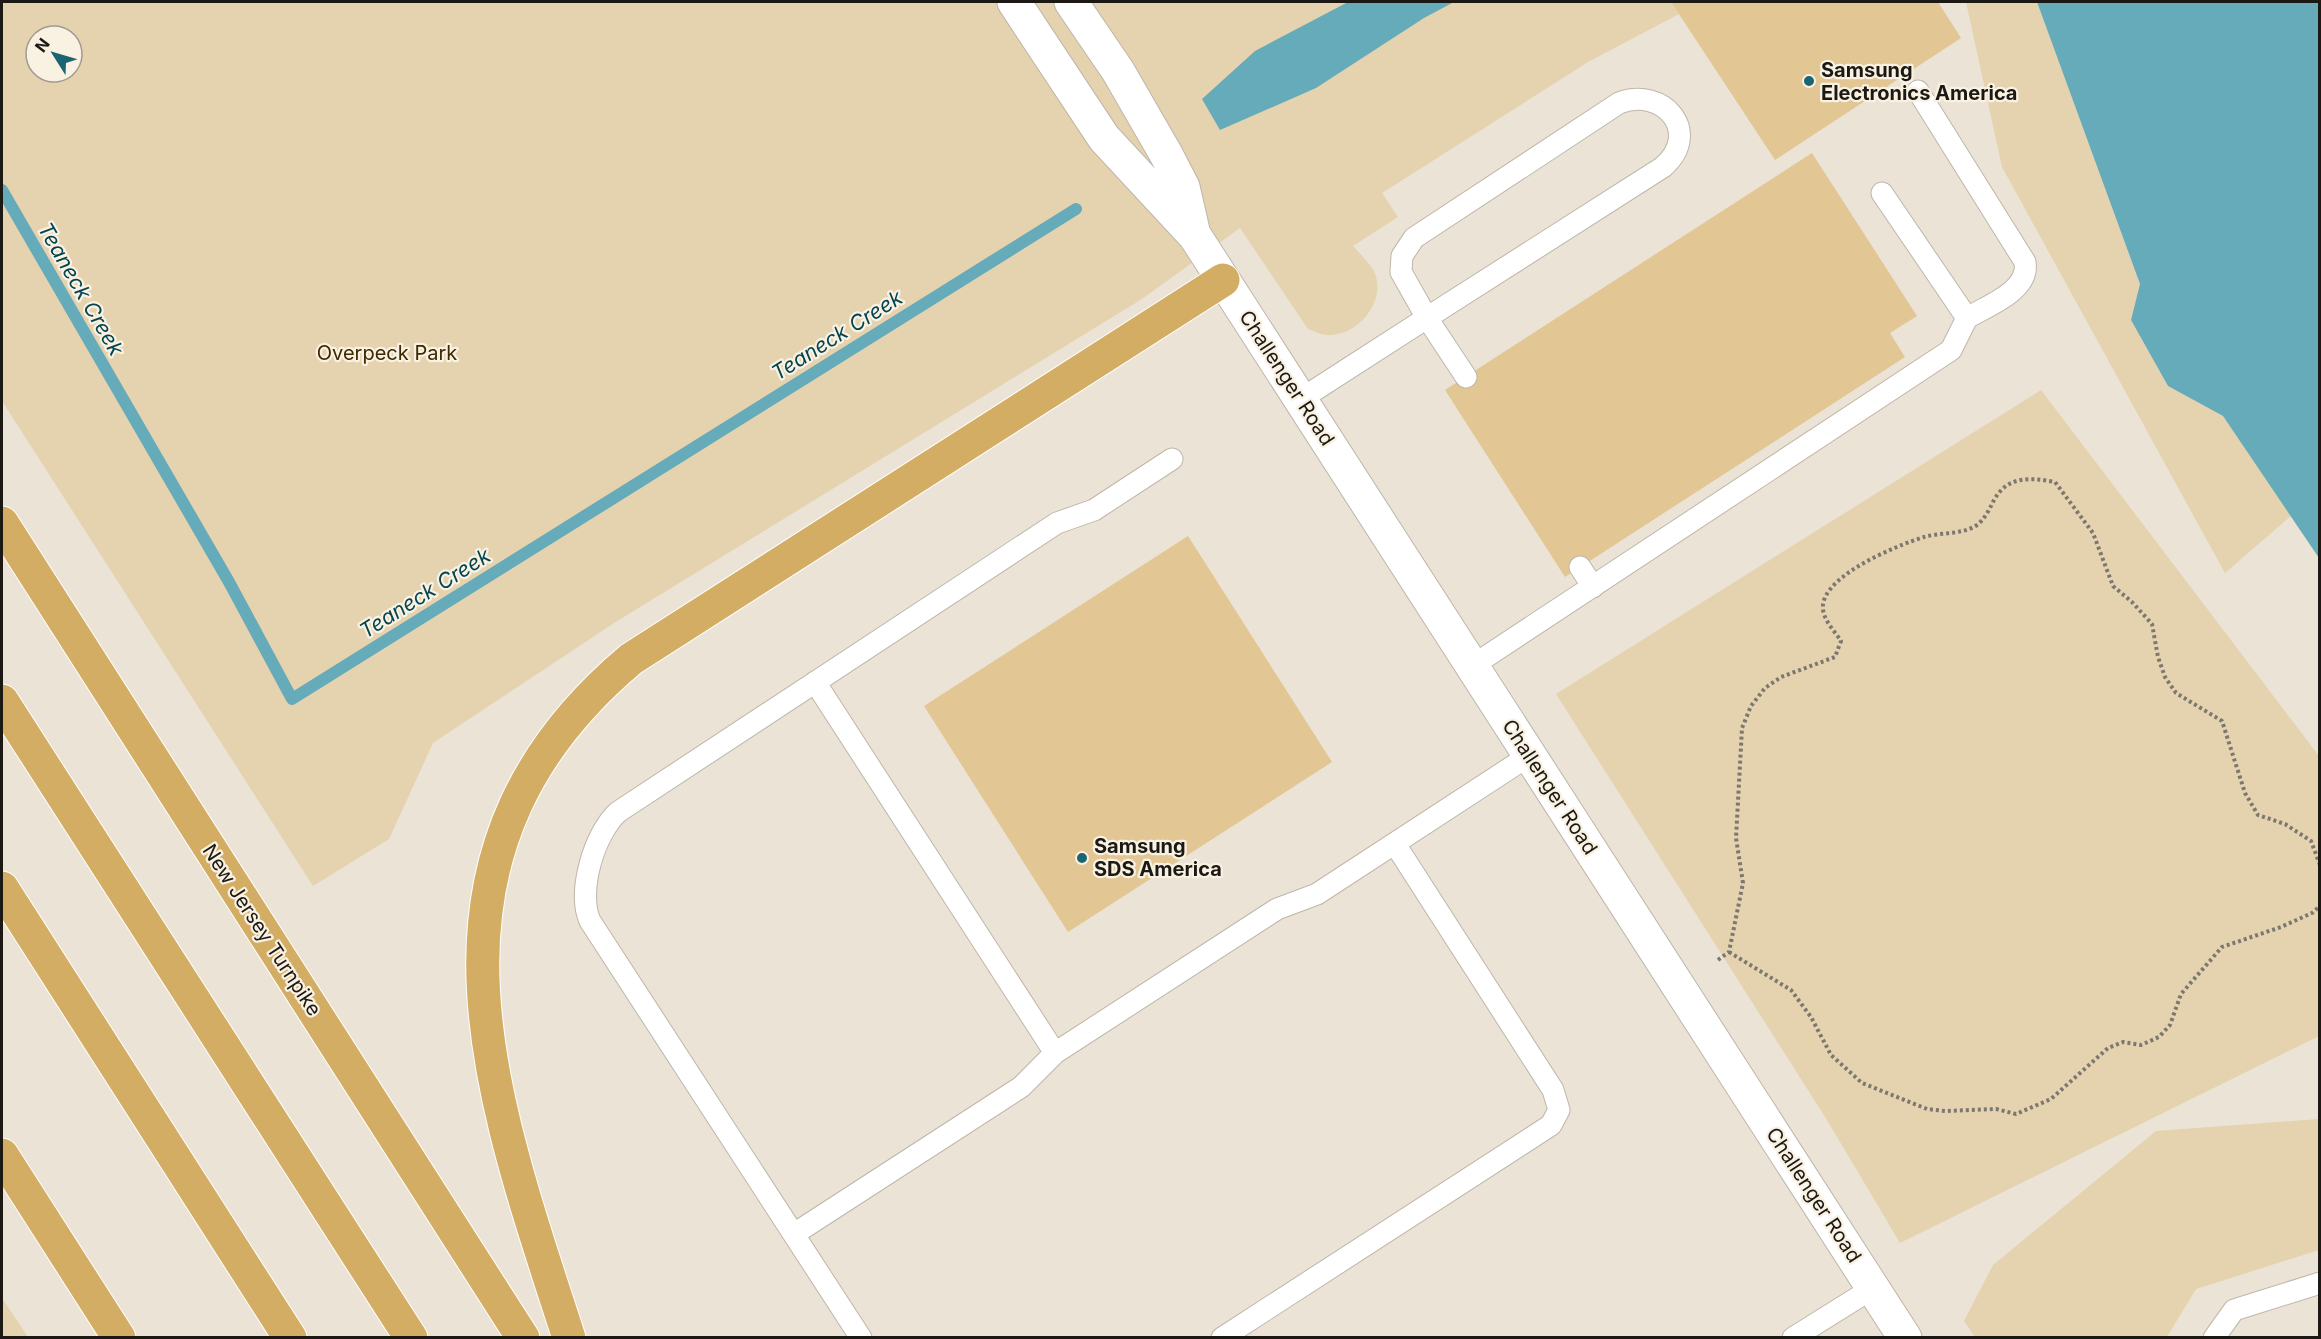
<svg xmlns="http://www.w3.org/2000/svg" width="2321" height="1339" viewBox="0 0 2321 1339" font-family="Inter,sans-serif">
<rect width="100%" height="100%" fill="#ebe3d5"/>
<!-- green -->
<path fill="#e5d2af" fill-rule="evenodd" d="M2,2H1671L1679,14L1588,62L1382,193L1398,217L1353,246C1360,254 1373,266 1376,276C1384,305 1356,337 1326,335C1320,334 1313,331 1308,329L1240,228L1142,299L614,623L433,743L389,839L313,886L2,401ZM36,36H72V72H36Z
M1966,2H2037L2140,284L2131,320L2168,386L2223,416L2291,516L2225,573L2002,167Z
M2041,390L2319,756V1036L1900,1243L1827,1120L1556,694Z
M2319,1119V1250L2196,1289L2167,1337H1975L1964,1321L1993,1265L2156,1131Z
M2,1298L28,1337H2Z"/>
<!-- water -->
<path fill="#66abb9" d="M1348,2H1454L1424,18L1316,88L1220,130L1202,99L1255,51Z
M2037,2H2319V558L2223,416L2168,386L2131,320L2140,284Z"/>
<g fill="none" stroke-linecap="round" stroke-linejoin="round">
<!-- stream -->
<path stroke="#66abb9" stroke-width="12" d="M2,190L229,582L292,699L1076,209"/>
</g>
<!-- building -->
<path fill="#e2c694" d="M1671,2H1938L1961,38L1775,160Z
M1812,153L1917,316L1890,333L1905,357L1565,577L1445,390Z
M1188,536L1332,762L1068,932L924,706Z"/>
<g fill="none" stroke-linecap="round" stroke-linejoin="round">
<!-- lane casing -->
<g stroke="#beb6a9" stroke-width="23">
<path id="lane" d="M1918,91L2025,262C2030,291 1987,306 1967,318
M1301,399C1421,321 1543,244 1663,167C1703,132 1663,86 1619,103L1414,238L1402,256L1401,272L1427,318L1466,377
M1580,567L1593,587
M1472,666L1951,350L1967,318L1882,193
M815,682L1055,1053
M794,1234L1021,1087L1055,1053L1277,909L1317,894L1530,755
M861,1338L590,921C577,892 594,834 618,812L1057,523L1094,510L1172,459
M1222,1338L1551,1125L1559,1110L1553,1090L1395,844
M1793,1338L1873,1288
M2214,1338L2234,1310L2320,1283"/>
</g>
<!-- secondary casing -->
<g stroke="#beb6a9" stroke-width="35">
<path id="secondary" d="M1014,2L1104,138L1195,236L1905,1338
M1071,2L1118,71L1167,156L1183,187L1194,235"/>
</g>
<!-- highway casing -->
<g stroke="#fff" stroke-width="35">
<path id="highway" d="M2,523L523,1338
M2,701L411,1338
M2,888L290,1338
M2,1155L119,1338
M569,1338C490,1093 398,855 631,659L1223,280"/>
</g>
<!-- path -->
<path stroke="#7d786f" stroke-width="4" stroke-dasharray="3 3" stroke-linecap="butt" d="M1729,952L1791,990L1811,1017L1831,1055L1862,1083L1927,1109L1945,1111L1996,1109L2016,1114L2051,1099L2108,1048L2123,1042L2141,1045L2159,1037L2170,1025L2181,994L2222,947L2281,927L2312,913L2320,906
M1718,960L1729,952L1743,883L1736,838L1742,728L1751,706L1765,688L1781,677L1835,657L1841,641C1836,633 1827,624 1824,614C1812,579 1898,545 1924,537C1941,532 1962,535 1977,525C1984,520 1989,510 1993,502C2006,476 2029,477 2055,482L2093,533L2113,586L2132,602L2152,624L2158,657L2165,677L2176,693L2222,721L2245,793L2258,815L2285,824L2311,841L2320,865"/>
<!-- lane -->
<use href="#lane" stroke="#fff" stroke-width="21"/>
<!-- secondary -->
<use href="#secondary" stroke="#fff" stroke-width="33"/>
<!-- highway -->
<use href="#highway" stroke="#d4ad65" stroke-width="33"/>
</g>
<!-- markers -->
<g fill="#1b6471" stroke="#f9f1e2" stroke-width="2">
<circle cx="1809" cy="81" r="6"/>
<circle cx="1082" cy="858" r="6"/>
</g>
<g text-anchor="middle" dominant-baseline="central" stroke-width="4.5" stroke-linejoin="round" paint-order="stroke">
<!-- poi labels -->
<g font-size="20" font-weight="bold" fill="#1c1914" stroke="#f9f1e2" text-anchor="start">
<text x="1821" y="70">Samsung<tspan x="1821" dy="23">Electronics America</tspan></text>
<text x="1094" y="846">Samsung<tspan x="1094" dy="23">SDS America</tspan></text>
</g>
<!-- park labels -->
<g font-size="20" fill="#3c2900" stroke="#f9f1e2">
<text x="387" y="353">Overpeck Park</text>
</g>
<!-- street labels -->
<g font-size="20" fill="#1c1914" stroke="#f9f1e2">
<text transform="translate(1287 378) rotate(57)">Challenger Road</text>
<text transform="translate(1550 787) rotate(57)">Challenger Road</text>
<text transform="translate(262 930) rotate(57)">New Jersey Turnpike</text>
<text transform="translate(1814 1195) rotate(57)">Challenger Road</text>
</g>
<!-- water labels -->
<g font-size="21" font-style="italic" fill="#024550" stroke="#f9f1e2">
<text transform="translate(81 289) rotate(60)">Teaneck Creek</text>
<text transform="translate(837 335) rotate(-32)">Teaneck Creek</text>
<text transform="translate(425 593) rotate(-32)">Teaneck Creek</text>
</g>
</g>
<!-- border -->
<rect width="2321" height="1339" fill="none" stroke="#1c1914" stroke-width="6"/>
<!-- north arrow -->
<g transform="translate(54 54) rotate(307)"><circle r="28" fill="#f9f1e2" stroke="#a19b90" stroke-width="1.5"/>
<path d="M0-4.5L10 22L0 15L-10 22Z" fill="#1b6471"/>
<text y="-9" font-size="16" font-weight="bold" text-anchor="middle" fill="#1c1914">N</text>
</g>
</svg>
